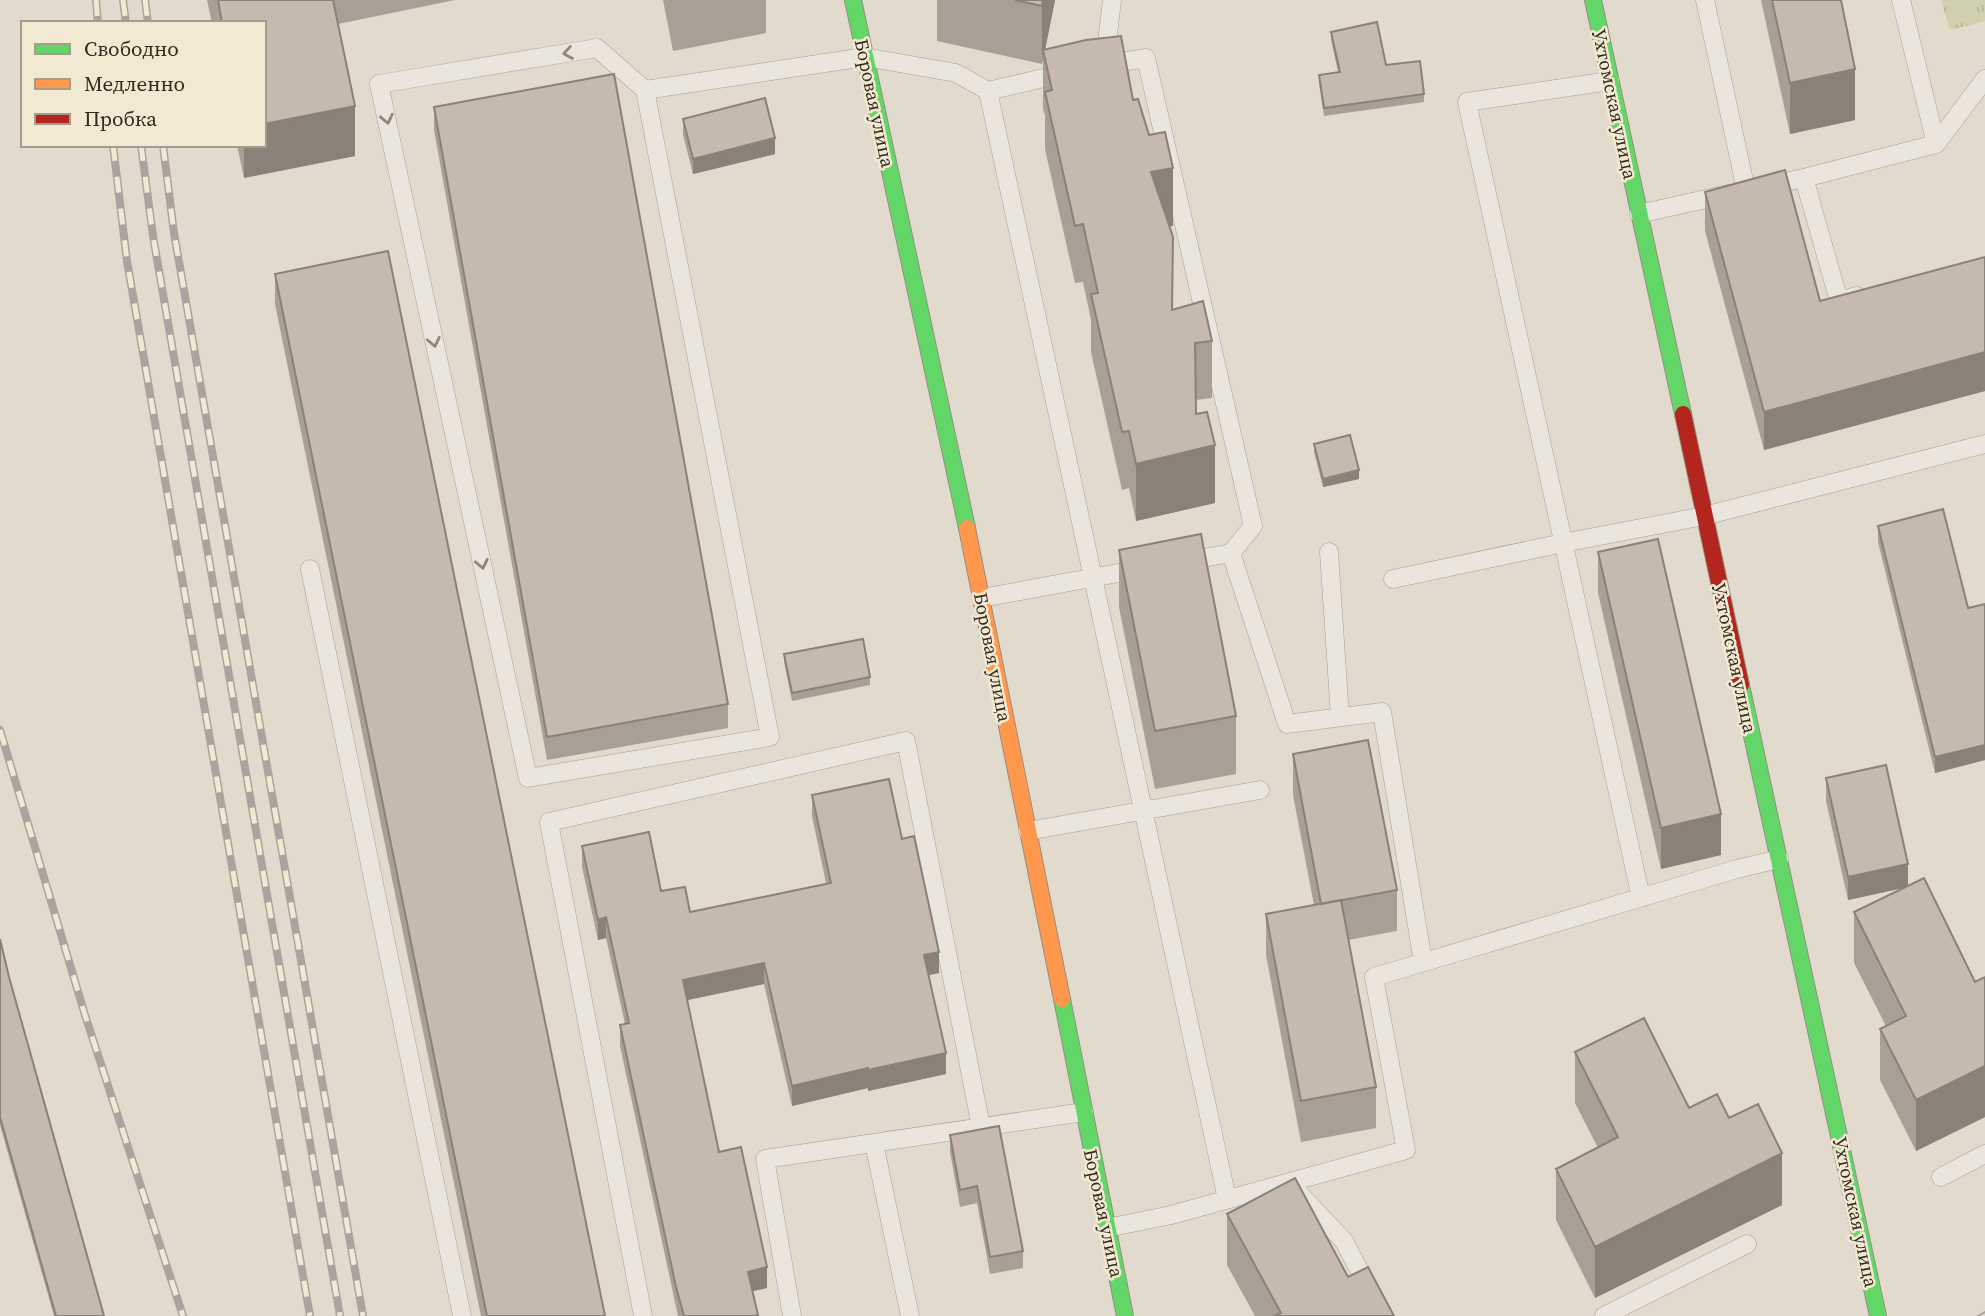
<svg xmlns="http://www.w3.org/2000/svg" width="1985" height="1316" viewBox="0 0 1985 1316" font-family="'Source Serif 4',serif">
<defs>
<pattern id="park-tufts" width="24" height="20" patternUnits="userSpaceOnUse" patternTransform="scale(1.75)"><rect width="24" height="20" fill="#d0d0b0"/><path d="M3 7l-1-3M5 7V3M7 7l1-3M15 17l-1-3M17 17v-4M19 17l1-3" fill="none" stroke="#b3b397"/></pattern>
</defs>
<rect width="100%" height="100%" fill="#e2dacc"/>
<!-- park -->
<path fill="url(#park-tufts)" d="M1941,0H1985V21L1950,30Z"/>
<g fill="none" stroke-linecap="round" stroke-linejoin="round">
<!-- lane casing -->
<g stroke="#a7a096" stroke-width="19">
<path id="lane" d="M1705,0L1746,190
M1901,0L1936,144
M1105,59L1112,0
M1103,65L1146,58L1253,526L1231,553L1181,562
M1610,81L1467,102L1641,898
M645,90L770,737L528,778L379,84L597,48L645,90L865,57L956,73L988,91L1065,73
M988,91L1227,1199
M1804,178L1936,144L1985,79
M1766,186L1804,178L1839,301L1857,296
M1639,214L1728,194
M1329,552L1340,717
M1231,553L1287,724L1382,712L1423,962
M310,569L462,1316
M1393,579L1563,543L1704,516L1985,444
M982,598L1140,569
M1028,831L1260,790
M874,1143L910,1316
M1941,1177L1985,1154
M1294,1188L1344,1241L1383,1316
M1107,1228L1171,1215L1406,1150L1374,977L1737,869L1779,859
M643,1316L549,822L906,741L981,1127
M792,1316L765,1159L1084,1112
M1604,1316L1747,1244"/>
</g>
<!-- fast casing -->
<g stroke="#978f85" stroke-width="18">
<path id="fast" d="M853,0L967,528
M1593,0L1683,414
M1741,685L1878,1316
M1062,999L1125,1316"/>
</g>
<!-- slow casing -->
<g stroke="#978f85" stroke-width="18">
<path id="slow" d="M967,528L1062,999"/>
</g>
<!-- jam casing -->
<g stroke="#978f85" stroke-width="18">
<path id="jam" d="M1683,414L1741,685"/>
</g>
<!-- lane -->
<use href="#lane" stroke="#eae6dd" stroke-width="18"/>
<!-- fast -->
<use href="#fast" stroke="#63d668" stroke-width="16"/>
<!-- slow -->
<use href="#slow" stroke="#ff974d" stroke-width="16"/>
<!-- jam -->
<use href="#jam" stroke="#b3261e" stroke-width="16"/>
<!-- tram -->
<path stroke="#a9a59e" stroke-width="2" d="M1978,1316L1985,1312"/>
<!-- rail casing -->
<g stroke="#a9a59e" stroke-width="8">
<path id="rail" d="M96,0L98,23
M123,0L126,23
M145,0L148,23
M113,145L127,261L310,1316
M141,145L153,236L340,1316
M163,145L174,233L363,1316
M0,730L85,1015L183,1316"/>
</g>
<!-- rail -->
<use href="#rail" stroke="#f2e9d3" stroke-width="5" stroke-dasharray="16" stroke-linecap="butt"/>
</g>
<!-- wall -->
<path fill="#a9a095" d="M207,0H455L338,24L355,156L244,178L237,145H264V23H212Z
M663,0H766V33L673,51Z
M937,0H1055L1045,50L1133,100L1173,226H1169L1173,310L1212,341V398L1196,400V414L1215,503L1136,521L1129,488L1122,490L1091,352V320L1083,282L1075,283L1045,149V116L1043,108V59L1042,64L937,41Z
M1761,0H1841L1855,120L1790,134Z
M1331,32L1386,65L1424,94V102L1324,116L1319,83V75L1338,72L1331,40Z
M434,107L728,704V728L547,760L434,130Z
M683,119L775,154L693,174L683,135Z
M1705,192L1820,301L1985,257V391L1764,450L1705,231Z
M275,274L605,1316H481L275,304Z
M1314,444L1359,479L1323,487L1314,452Z
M1878,526L1968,608L1985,604V760L1935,773L1878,542Z
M1119,550L1236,716V774L1155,789L1119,607Z
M1598,552L1721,855L1661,869L1598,593Z
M784,654L870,677V685L792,701L784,662Z
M1293,754L1397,890V931L1348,940L1376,1087V1128L1301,1142L1266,955V914L1314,905L1293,795Z
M1826,778L1908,886L1975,982L1985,977V1117L1916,1151L1880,1080V1029L1886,1026L1854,963V912L1903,888L1848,900L1826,801Z
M812,795L902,839L939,973L929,975L946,1074L868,1091V1088L792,1106L764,984L687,1000L719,1152L767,1288L753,1291L758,1316H678L620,1046V1025L625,1024L606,938L598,940L582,867V846L661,891L690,912L826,883L812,816Z
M0,939L9,977L104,1316H54L0,1125Z
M1575,1052L1689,1108L1729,1118L1782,1205L1595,1298L1556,1220V1169L1598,1148L1575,1103Z
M950,1135L1023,1251V1268L990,1274L977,1203L960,1207L950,1152Z
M1227,1214L1348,1277L1394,1316H1255L1227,1265Z"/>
<!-- shaded-wall -->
<path fill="#8a8279" d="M1043,0H1055L1044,55L1043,50L1042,64V6Z
M1855,69V120L1790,134V83Z
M355,106V156L244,178V145H264V124Z
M775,138V154L693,174V159Z
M1173,168V226L1151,230V172Z
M1985,352V391L1764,450V412Z
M1215,445V503L1136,521V464Z
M1359,470V479L1323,487V479Z
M1985,745V760L1935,773V757Z
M1721,814V855L1661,869V828Z
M1908,864V887L1848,900V877Z
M606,917V938L598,940V920Z
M939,952V973L924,976V955Z
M764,963V984L683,1001V980Z
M946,1053V1074L868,1091V1070Z
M1985,1066V1117L1916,1151V1100Z
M868,1068V1088L792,1106V1086Z
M1782,1153V1205L1595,1298V1247Z
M767,1267V1288L748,1292V1272Z"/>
<!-- building -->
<path fill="#c5baad" stroke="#8a8279" stroke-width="2" d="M218,0H333L355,106L264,124V23H222Z
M1015,0H1043L1042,6Z
M1772,0H1841L1855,69L1790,83Z
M1377,22L1386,65L1420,61L1424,94L1324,108L1319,75L1340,72L1331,32Z
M1121,36L1133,100L1138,99L1149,135L1165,132L1173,168L1151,172L1173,237L1172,310L1203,301L1212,341L1195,343L1196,414L1207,412L1215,445L1136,464L1129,431L1122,432L1091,294L1098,293L1083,224L1075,226L1045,92L1052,90L1043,50L1086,40Z
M614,74L728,704L547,737L434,107Z
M765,98L775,138L693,159L683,119Z
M1785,170L1820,301L1985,257V352L1764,412L1705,192Z
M388,251L605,1316H487L275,274Z
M1350,435L1359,470L1323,479L1314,444Z
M1943,509L1968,608L1985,604V745L1935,757L1878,526Z
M1201,534L1236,716L1155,731L1119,550Z
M1658,539L1721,814L1661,828L1598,552Z
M863,639L870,677L792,693L784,654Z
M1368,740L1397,890L1321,904L1293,754Z
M1886,765L1908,864L1848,877L1826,778Z
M889,779L902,839L914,836L939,952L924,955L946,1053L868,1070V1068L792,1086L764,963L683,980L719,1152L741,1147L767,1267L748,1272L758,1315L754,1316H684L676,1287L620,1025L629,1023L606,917L598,920L582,846L649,832L661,891L685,887L690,912L831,883L812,795Z
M1924,878L1975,982L1985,977V1066L1916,1100L1880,1029L1906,1016L1854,912Z
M1341,900L1376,1087L1301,1101L1266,914Z
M0,939L9,977L104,1316H56L0,1117Z
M1644,1018L1689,1108L1717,1094L1729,1118L1758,1104L1782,1153L1595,1247L1556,1169L1618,1137L1575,1052Z
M999,1126L1023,1251L990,1257L977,1186L960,1190L950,1135Z
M1295,1178L1348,1277L1368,1267L1394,1316H1274L1281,1313L1227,1214Z"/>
<!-- one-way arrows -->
<defs><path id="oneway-chevron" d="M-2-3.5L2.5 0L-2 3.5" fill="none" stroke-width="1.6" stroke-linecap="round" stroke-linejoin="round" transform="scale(1.75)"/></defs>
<g stroke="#8f887e">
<use href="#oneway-chevron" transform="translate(568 53) rotate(170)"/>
<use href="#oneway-chevron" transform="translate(387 119) rotate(78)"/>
<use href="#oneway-chevron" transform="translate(434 342) rotate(78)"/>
<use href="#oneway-chevron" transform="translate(482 564) rotate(78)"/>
</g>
<g text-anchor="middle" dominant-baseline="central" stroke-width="5" stroke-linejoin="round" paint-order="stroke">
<!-- street labels -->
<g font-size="19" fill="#34291f" stroke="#f2e9d3">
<text transform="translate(875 103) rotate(78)">Боровая улица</text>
<text transform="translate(1615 104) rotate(78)">Ухтомская улица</text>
<text transform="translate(993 657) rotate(79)">Боровая улица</text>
<text transform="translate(1735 658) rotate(78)">Ухтомская улица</text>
<text transform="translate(1856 1212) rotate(78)">Ухтомская улица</text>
<text transform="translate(1104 1213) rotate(78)">Боровая улица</text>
</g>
</g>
<!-- legend -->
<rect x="21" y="21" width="245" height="126" fill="#f2e9d3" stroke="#a69c8b" stroke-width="2"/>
<rect x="35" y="44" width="35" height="10" fill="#63d668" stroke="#a69c8b" stroke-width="2"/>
<text x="84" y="56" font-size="21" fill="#34291f">Свободно</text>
<rect x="35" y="79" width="35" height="10" fill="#ff974d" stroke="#a69c8b" stroke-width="2"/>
<text x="84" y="91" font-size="21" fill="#34291f">Медленно</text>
<rect x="35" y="114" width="35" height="10" fill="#b3261e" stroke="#a69c8b" stroke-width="2"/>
<text x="84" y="126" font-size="21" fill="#34291f">Пробка</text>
</svg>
